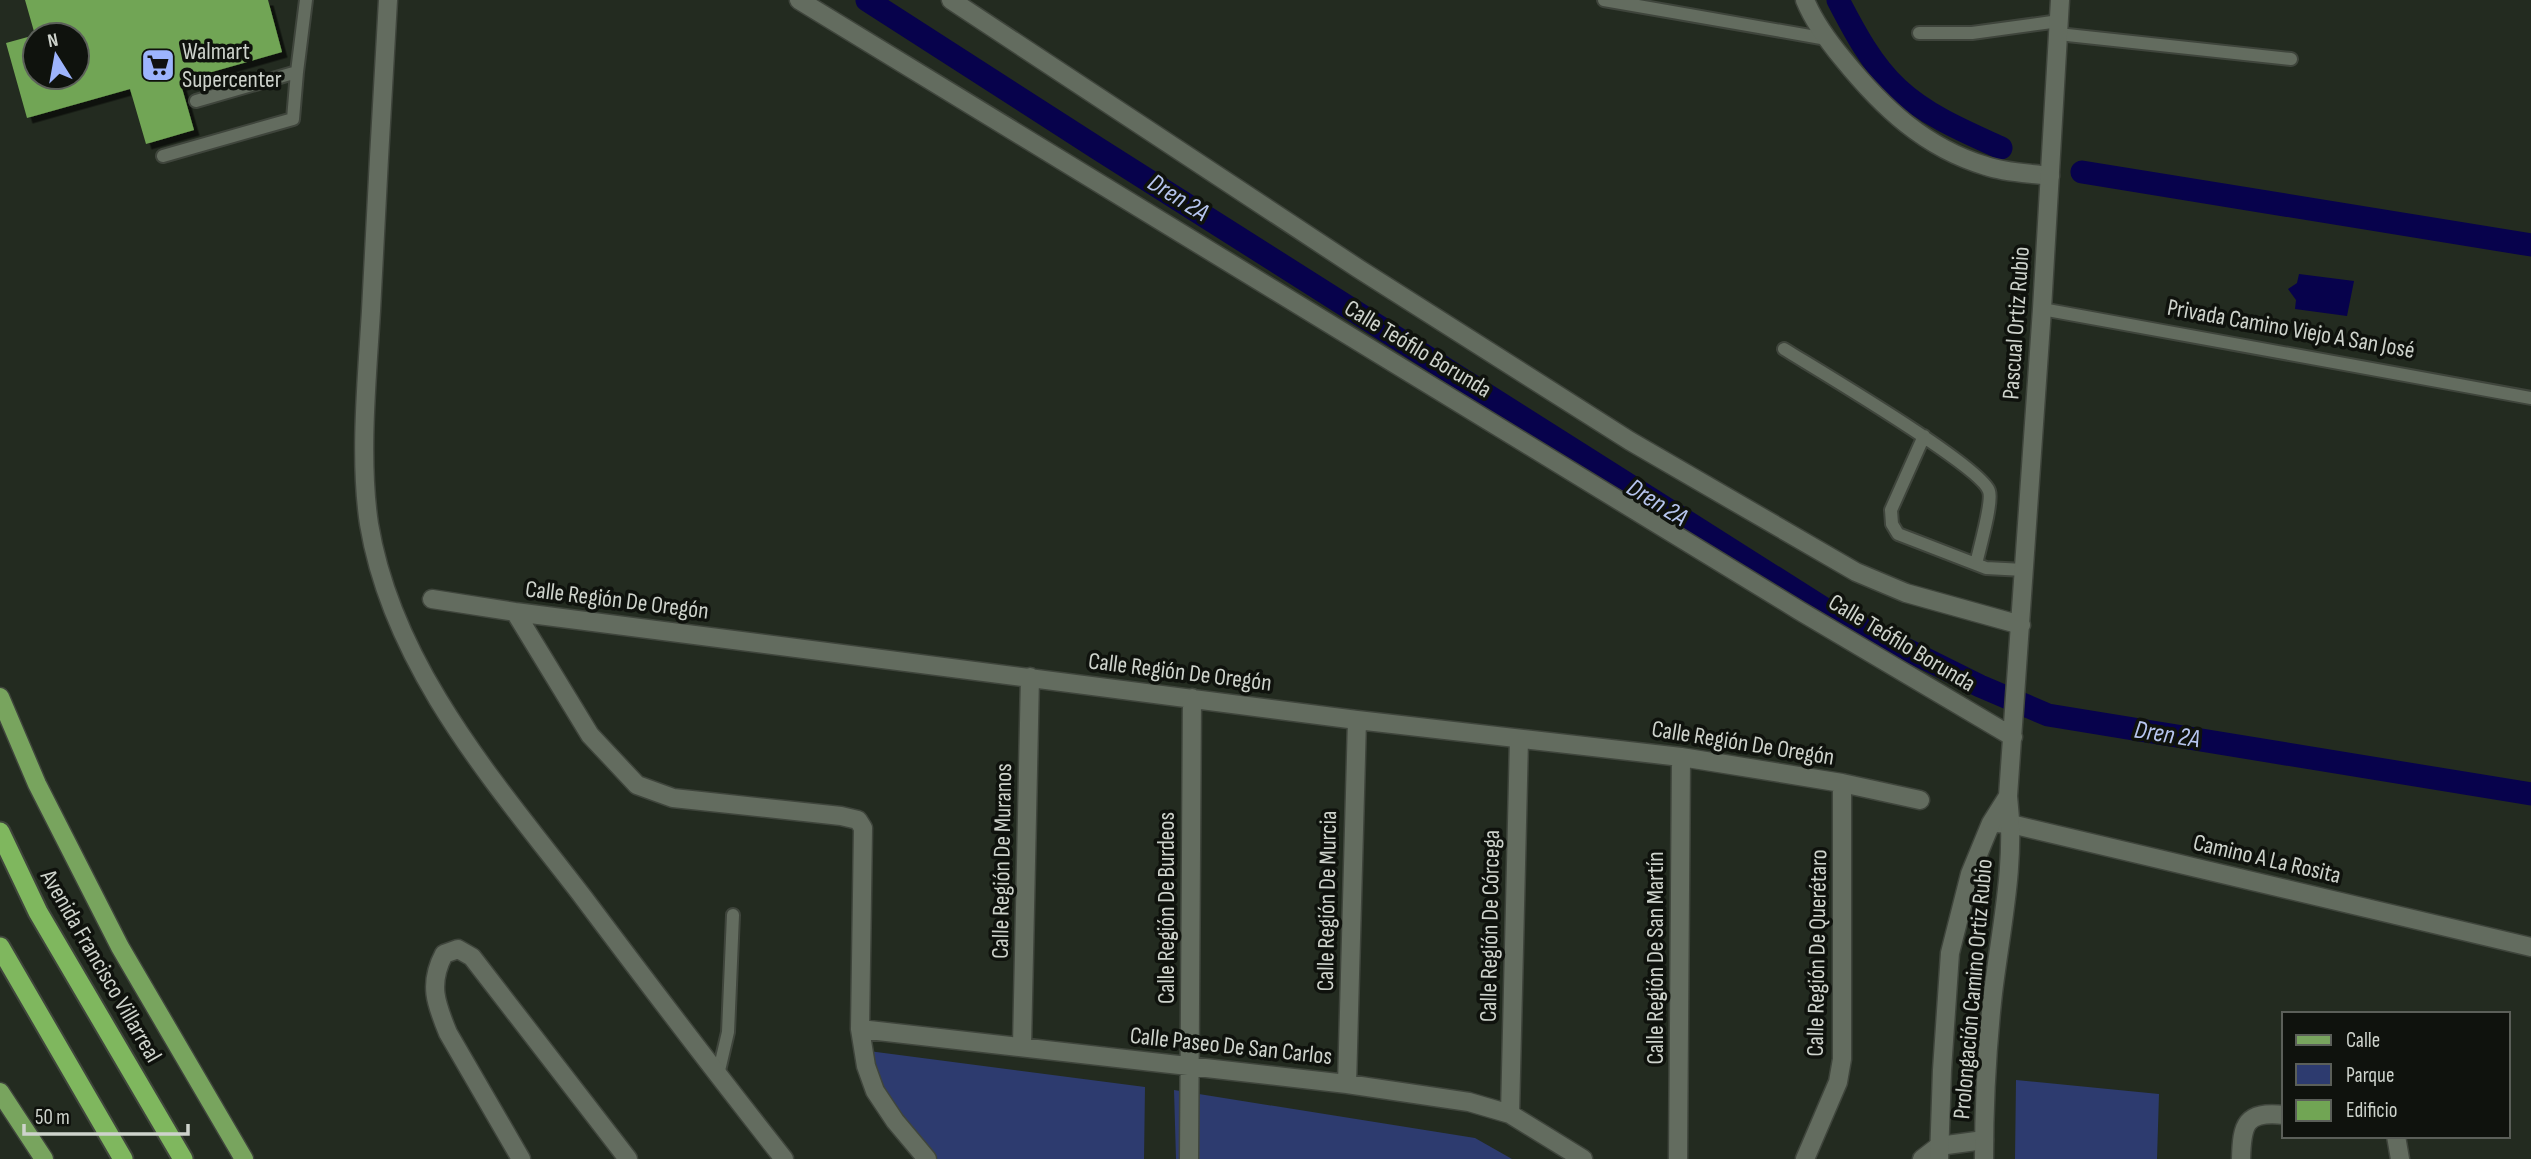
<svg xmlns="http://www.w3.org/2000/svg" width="2531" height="1159" viewBox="0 0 2531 1159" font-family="'Sofia Sans Condensed',sans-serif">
<defs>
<filter id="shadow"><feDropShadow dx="5.5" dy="5.5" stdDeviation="0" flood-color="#0009"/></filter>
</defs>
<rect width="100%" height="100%" fill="#232b20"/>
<!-- green -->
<path fill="#2d3b6f" d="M861,1050L1145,1087L1144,1159H925L865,1082Z
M2016,1080L2159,1094L2157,1159H2015Z
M1174,1090L1475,1138L1512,1159H1176Z"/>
<!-- water -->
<path fill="#07024c" d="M2299,274L2354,281L2347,316L2295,309L2296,300L2288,289L2297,283Z"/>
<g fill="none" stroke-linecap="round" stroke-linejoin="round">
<!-- canal -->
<path stroke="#07024c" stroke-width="23" d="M867,0L1097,148L1823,608L1980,686L2048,715L2531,794
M1838,0C1854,31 1872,65 1898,89C1927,116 1966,132 2001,148
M2082,172L2531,245"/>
</g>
<!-- building -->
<path fill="#71a554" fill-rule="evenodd" filter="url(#shadow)" d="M25,0H268L282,52L180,81L194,130L146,144L130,89L27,118L6,43L35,35ZM35,35H77V77H35Z"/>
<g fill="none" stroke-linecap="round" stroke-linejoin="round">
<!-- service casing -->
<g stroke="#3f453c" stroke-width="16">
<path id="service" d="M1604,0L1827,39
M1919,33H1972L2059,21
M2058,34L2291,59
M196,101L297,72L306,0
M163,156L293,119L297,72
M2042,309L2531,398
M1784,349C1816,369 1981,466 1989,491C1993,502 1979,550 1976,564
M1924,436L1891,510L1892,524L1898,534L1986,568L2024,570
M718,1075L728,1032L733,915"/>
</g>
<!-- minor casing -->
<g stroke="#3f453c" stroke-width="21">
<path id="minor" d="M388,0C382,104 376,207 371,311C367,378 359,458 369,524C393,669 497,785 583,897C649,985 716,1073 784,1159
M1805,0C1814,22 1828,41 1843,59C1882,107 1925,148 1986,166C2006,173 2030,173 2050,176
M432,599L515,612L1357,720L1681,757L1842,783L1920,800
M515,612L590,735L637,785L673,798L841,816L858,820L863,828L860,1029L866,1066L875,1091L895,1121L927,1159
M1995,823L2011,824L2531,947
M860,1029L1347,1084L1469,1102L1510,1114L1583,1159
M1022,1046L1030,677
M1347,1084L1357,720
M1510,1114L1519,739
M2396,1136L2400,1159
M521,1159L448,1033C436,1004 428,984 444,954L458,949L472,957L628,1159
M1189,1159L1192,698
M1678,1159L1681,757
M1805,1159L1838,1082L1842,1059V783
M1922,1159L1939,1146L1984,1140
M2241,1159C2242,1124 2245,1111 2284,1115"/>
</g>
<!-- tertiary casing -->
<g stroke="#3f453c" stroke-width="21">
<path id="tertiary" d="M799,0L1800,611L2013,737
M951,0L1359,269L1630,441L1856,572L1906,593L2021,625
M1939,1159L1942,1070L1950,953L1970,874L1991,823L2008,796
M1984,1159C1984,1104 1987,1047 1993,993C2001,927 2016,862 2008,796L2042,309L2060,0"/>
</g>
<!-- primary casing -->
<g stroke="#3f453c" stroke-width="21">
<path id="primary" d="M0,697L37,784L120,947L244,1159
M0,1092L44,1159"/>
</g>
<!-- trunk casing -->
<g stroke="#3f453c" stroke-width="23">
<path id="trunk" d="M0,832L38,912L183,1159
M0,947L123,1159"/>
</g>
<!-- service -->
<use href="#service" stroke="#636c5f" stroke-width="12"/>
<!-- minor -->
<use href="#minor" stroke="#636c5f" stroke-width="18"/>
<!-- tertiary -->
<use href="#tertiary" stroke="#636c5f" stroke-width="18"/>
<!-- primary -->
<use href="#primary" stroke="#78a45e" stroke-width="18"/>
<!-- trunk -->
<use href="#trunk" stroke="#7fb75e" stroke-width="19"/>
</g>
<!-- icons -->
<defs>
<g id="supermarket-square" transform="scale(1.75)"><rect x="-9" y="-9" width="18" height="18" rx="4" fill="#9db4fd" stroke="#0f120d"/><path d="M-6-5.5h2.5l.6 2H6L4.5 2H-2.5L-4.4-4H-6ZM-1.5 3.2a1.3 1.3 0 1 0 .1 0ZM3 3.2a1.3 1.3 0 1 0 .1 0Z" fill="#111"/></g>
</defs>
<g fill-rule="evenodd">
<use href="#supermarket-square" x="158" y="65"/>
</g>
<g text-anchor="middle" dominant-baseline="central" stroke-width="7" stroke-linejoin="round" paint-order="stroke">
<!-- poi labels -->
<g font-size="24" fill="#ced3cc" stroke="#0f120d" text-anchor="start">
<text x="182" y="51">Walmart<tspan x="182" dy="28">Supercenter</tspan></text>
</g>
<!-- street labels -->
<g font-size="24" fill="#ced3cc" stroke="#0f120d">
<text transform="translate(2016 323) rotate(-86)">Pascual Ortiz Rubio</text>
<text transform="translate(2291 329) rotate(10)">Privada Camino Viejo A San José</text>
<text transform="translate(1418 349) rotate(31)">Calle Teófilo Borunda</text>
<text transform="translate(617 600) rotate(7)">Calle Región De Oregón</text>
<text transform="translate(1902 643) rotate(31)">Calle Teófilo Borunda</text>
<text transform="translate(1180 672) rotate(7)">Calle Región De Oregón</text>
<text transform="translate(1743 743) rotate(9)">Calle Región De Oregón</text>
<text transform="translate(2267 859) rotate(13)">Camino A La Rosita</text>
<text transform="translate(1002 861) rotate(-89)">Calle Región De Muranos</text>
<text transform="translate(1327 901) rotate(-89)">Calle Región De Murcia</text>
<text transform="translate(1166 908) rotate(-90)">Calle Región De Burdeos</text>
<text transform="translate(1490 926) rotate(-89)">Calle Región De Córcega</text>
<text transform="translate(1817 953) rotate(-89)">Calle Región De Querétaro</text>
<text transform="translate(1655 958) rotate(-90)">Calle Región De San Martín</text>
<text transform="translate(101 966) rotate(60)">Avenida Francisco Villarreal</text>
<text transform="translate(1973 989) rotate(-85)">Prolongación Camino Ortiz Rubio</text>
<text transform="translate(1231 1046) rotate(6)">Calle Paseo De San Carlos</text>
</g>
<!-- water labels -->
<g font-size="26" font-style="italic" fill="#b7c5ef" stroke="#0f120d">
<text transform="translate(1178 198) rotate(32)">Dren 2A</text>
<text transform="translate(1657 503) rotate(32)">Dren 2A</text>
<text transform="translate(2167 735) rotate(9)">Dren 2A</text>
</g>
</g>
<!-- legend -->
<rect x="2282" y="1012" width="228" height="126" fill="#0f120d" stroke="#5b5f59" stroke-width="2"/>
<rect x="2296" y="1035" width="35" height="10" fill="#78a45e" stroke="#5b5f59" stroke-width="2"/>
<text x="2346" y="1047" font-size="21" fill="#ced3cc">Calle</text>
<rect x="2296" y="1064" width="35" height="21" fill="#2d3b6f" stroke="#5b5f59" stroke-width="2"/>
<text x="2346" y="1082" font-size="21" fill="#ced3cc">Parque</text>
<rect x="2296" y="1100" width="35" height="21" fill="#71a554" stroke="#5b5f59" stroke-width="2"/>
<text x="2346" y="1117" font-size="21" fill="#ced3cc">Edificio</text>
<!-- north arrow -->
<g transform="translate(56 56) rotate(349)"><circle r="33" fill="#0f120d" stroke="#5b5f59" stroke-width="2"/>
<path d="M0-5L12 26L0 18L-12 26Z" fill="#9db4fd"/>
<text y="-10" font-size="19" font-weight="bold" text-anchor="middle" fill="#ced3cc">N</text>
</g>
<!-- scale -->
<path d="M24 1124v10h164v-10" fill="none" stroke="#ced3cc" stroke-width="3.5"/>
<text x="35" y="1124" font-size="21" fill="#ced3cc" stroke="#0f120d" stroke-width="5" paint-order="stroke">50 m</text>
</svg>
